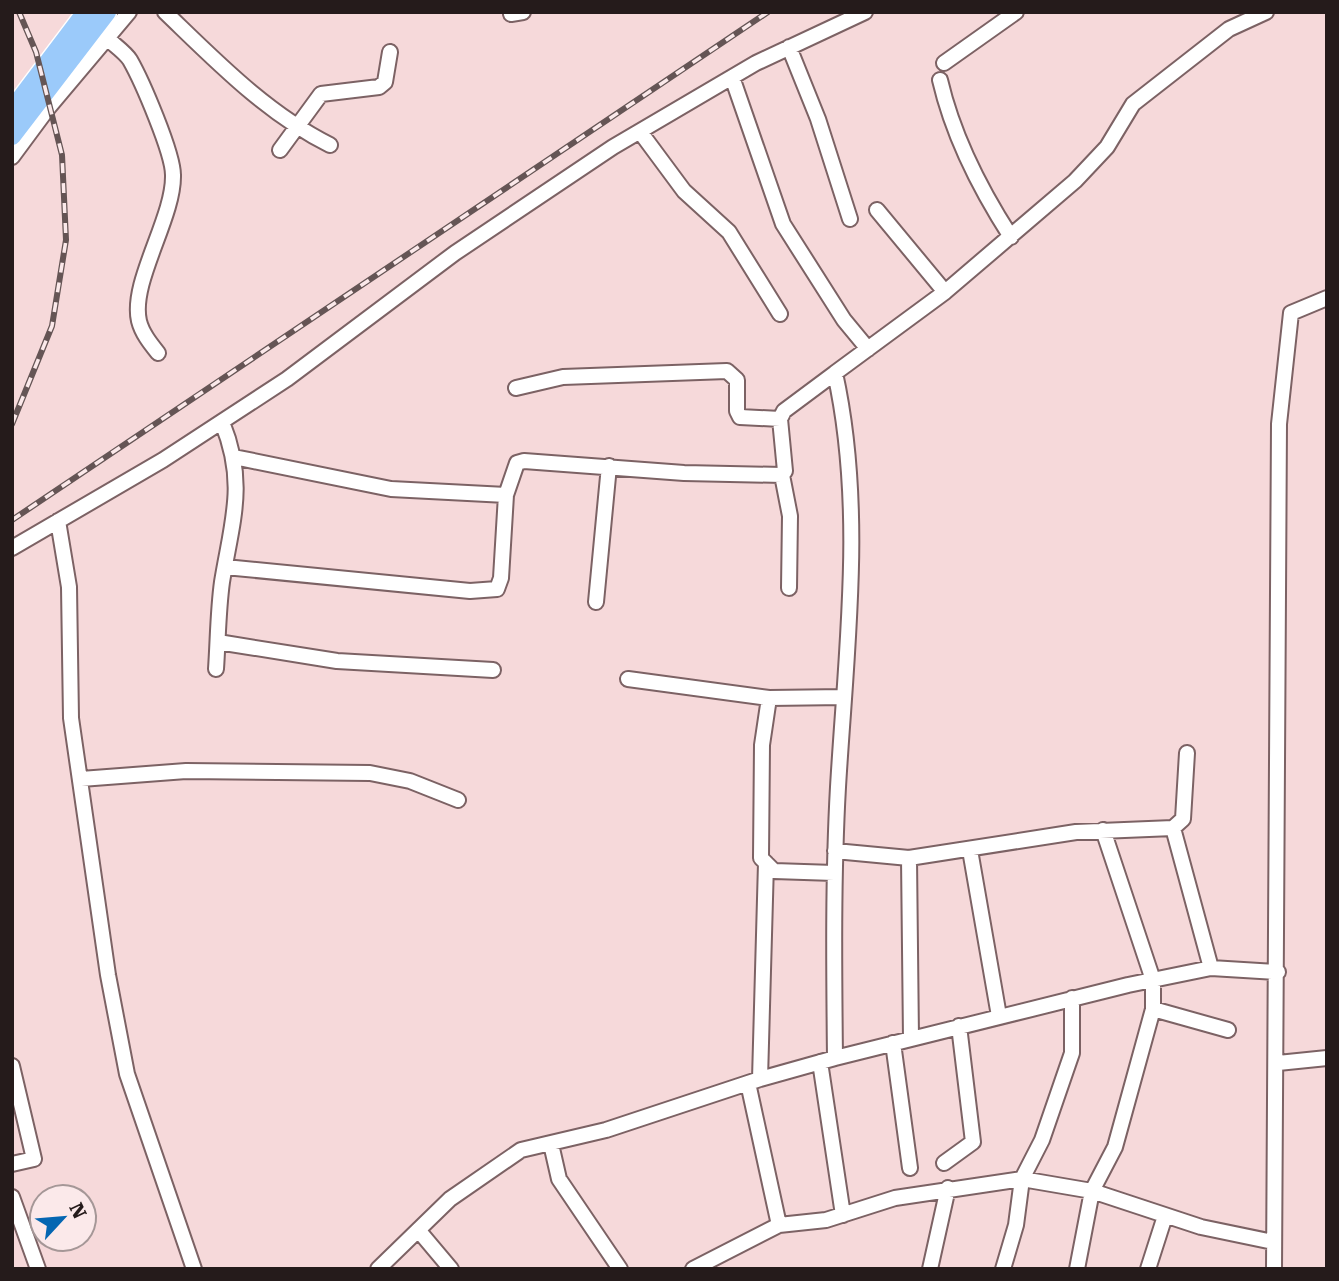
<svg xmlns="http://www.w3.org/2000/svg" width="1339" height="1281" viewBox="0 0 1339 1281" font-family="'Roboto Serif',serif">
<rect width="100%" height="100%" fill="#f6d9da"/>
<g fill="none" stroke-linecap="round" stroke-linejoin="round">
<!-- minor casing -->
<g stroke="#7c6264" stroke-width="18">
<path id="minor" d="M165,12C216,61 266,113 330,145
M511,14L523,12
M107,38C114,45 125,52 130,60C142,81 173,153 173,175C174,218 130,282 139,321C142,333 150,343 158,353
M789,47L818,119L850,219
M944,63L1016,12
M732,77L783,224L844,320L868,349
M940,80C953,136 980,189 1011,237
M641,133L684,191L729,232L780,314
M280,150L321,94L379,87L385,82L390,52
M12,157L49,107L129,12
M877,210L945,292
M516,388L563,377L727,371L737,380V411L740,417L780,419
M234,457L391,489L506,495
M782,475L790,516L789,588
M58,521L69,587L71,718L108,975L127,1074L194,1269
M12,548L163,460L287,379L455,253L613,147L756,63L865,12
M225,567L470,591L497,589L501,578L506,495L517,463L524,461L684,473L782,475L785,471L780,419L784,411L835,373
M596,602L609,466
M218,642L337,661L493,670
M216,669C218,640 218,611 222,582C232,521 247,483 222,422
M628,679L769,698
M81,779L186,771L370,773L410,781L458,800
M1173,828L1211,968
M970,850L999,1016
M835,851L909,858L1076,832L1173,828L1183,819L1187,753
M909,858L911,1039
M834,873L774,871L761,858L762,745L769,698L844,697
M1153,1009L1228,1030
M893,1043L910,1168
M835,1058C834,967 833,877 838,787C846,650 865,509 835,373L945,292L1075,181L1107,147L1133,104L1229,29L1266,12
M820,1062L843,1215
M1278,1063L1327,1058
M12,1066L34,1159L12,1164
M760,1079L766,863
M748,1083L779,1225
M551,1144L559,1179L620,1269
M944,1163L973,1142L959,1026
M12,1197L38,1269
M419,1231L451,1269
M378,1269L450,1199L521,1150L606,1130L760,1079L835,1058L1128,985L1211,968L1278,972
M693,1269L779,1225L826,1220L895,1198L1022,1179L1092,1191L1201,1227L1273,1242
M930,1269L948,1188
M1003,1269L1016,1225L1022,1179L1042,1140L1072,1053V998
M1077,1269L1092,1191L1115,1147L1153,1009V980L1103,830
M1148,1269L1165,1216
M1274,1269L1279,424L1291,313L1327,298"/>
</g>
<!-- major casing -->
<g stroke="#fff" stroke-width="21">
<path id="major" d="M12,110L86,12
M12,136L107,12"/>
</g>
<!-- minor -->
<use href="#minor" stroke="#fff" stroke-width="14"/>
<!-- major -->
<use href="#major" stroke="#9bcafa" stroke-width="18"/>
<!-- rail casing -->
<g stroke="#655555" stroke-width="6">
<path id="rail" d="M12,424L52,326L66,240L62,155L36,52L19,12
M12,520L768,12"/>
</g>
<!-- rail -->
<use href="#rail" stroke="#fbe9ea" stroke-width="3.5" stroke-dasharray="10" stroke-linecap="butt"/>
</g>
<!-- border -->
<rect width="1339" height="1281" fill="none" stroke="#251b1b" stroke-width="28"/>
<!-- north arrow -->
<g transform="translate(63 1218) rotate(64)"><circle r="33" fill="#fbe9ea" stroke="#a59797" stroke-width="2"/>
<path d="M0-5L12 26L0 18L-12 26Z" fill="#0466b2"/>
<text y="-10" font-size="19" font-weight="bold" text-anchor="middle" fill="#251b1b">N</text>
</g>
</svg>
